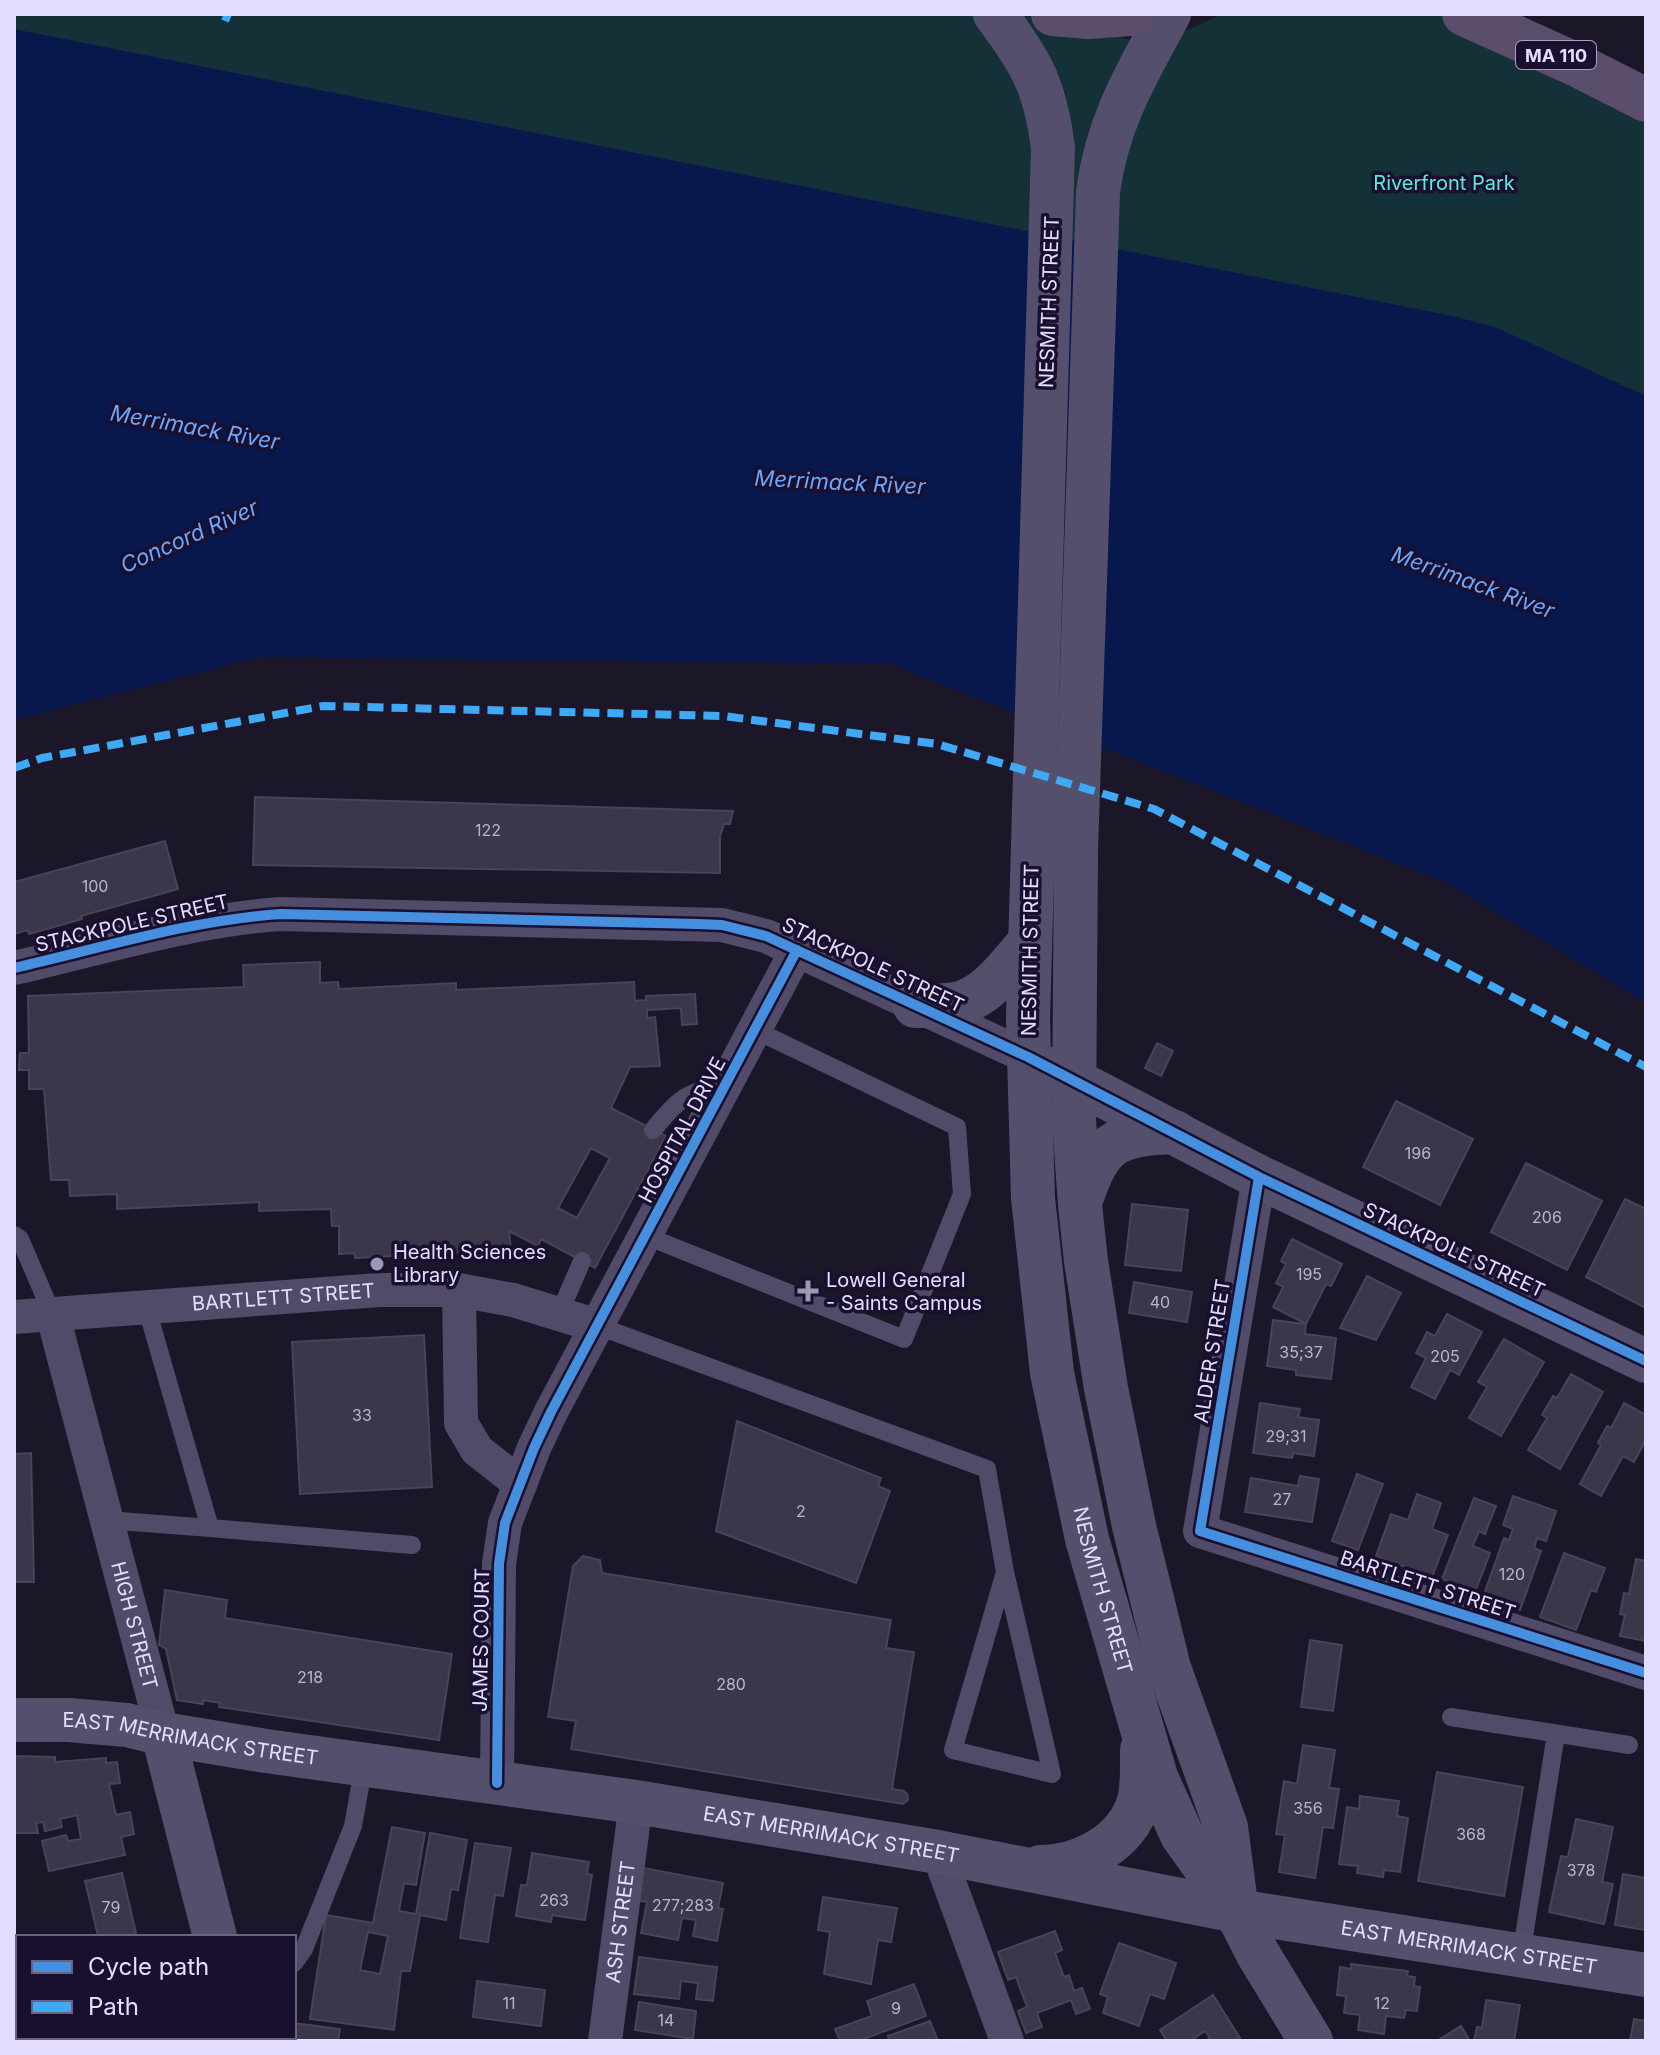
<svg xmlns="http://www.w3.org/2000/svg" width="1660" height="2055" viewBox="0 0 1660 2055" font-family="Inter,sans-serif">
<rect width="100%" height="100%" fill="#1c1728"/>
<!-- green -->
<path fill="#133137" d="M14,14H1041L1151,46L1223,14H1472L1520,30L1646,125V431L14,82Z"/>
<!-- water -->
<path fill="#08184d" d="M14,29L1452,316L1495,327L1646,396V1003L1445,882L890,664L261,657L14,720Z"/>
<!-- building -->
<path fill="#3b3649" stroke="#49425a" stroke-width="2" fill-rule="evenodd" d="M255,797L733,811L730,824H724L720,836V873L253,865Z
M165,841L178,889L81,916L82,919L29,934L28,930L14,934V882Z
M320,962V983L338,982L339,989L456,983V990L634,982L635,1001L646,1000V996L695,994L697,1024L682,1025L681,1008L647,1010V1018L655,1017L660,1066L630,1067L611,1108L666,1136L595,1268L541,1239L538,1246L509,1231L511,1250L355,1258L354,1253L339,1254V1226H332L331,1209L259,1211V1202L117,1209V1194L70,1196L69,1180H51L44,1089H29V1070H19L20,1053H29L28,996L244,987L243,965ZM591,1148L610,1158L577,1218L558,1208Z
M1157,1043L1173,1051L1161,1076L1145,1068Z
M1396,1101L1473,1139L1440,1205L1363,1167Z
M1526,1163L1602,1201L1567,1270L1491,1232Z
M1625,1199L1646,1209V1308L1586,1277Z
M1132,1204L1188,1210L1181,1271L1125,1265Z
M1292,1239L1342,1264L1331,1286L1326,1284L1306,1324L1273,1307L1283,1287L1276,1283L1286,1264L1281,1261Z
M1367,1276L1401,1293L1376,1340L1340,1328Z
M1134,1282L1192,1292L1187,1322L1129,1313Z
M1447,1314L1482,1332L1459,1375L1450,1370L1435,1399L1411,1387L1426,1358L1416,1353L1427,1332L1435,1336Z
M1273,1320L1306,1324L1305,1334L1336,1338L1331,1379L1296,1375V1370L1267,1366Z
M424,1335L432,1487L300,1494L292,1342Z
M1504,1339L1544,1362L1501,1436L1469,1418L1487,1387L1478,1382Z
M1571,1374L1603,1392L1560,1469L1528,1450L1547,1418L1542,1415L1553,1396L1557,1398Z
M1260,1403L1300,1409L1298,1417L1319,1420L1314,1456L1293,1453L1292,1458L1253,1453Z
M1624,1403L1646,1415V1440L1634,1462L1623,1456L1601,1496L1580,1484L1601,1445L1598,1443L1607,1426L1611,1428Z
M737,1421L881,1478L878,1486L890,1491L856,1583L716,1531Z
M31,1453L34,1582H14V1454Z
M1357,1474L1383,1484L1358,1550L1332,1541Z
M1300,1476L1319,1479L1312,1522L1245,1512L1251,1478L1298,1486Z
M1417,1494L1441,1503L1432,1529L1448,1535L1432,1577L1376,1556L1391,1514L1408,1520Z
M1513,1496L1556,1511L1546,1541L1537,1538L1534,1548L1541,1551L1520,1610L1483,1597L1504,1538L1509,1540L1513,1529L1503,1525Z
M1474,1498L1496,1506L1485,1534L1479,1531L1473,1546L1490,1553L1475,1592L1442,1579Z
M1564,1553L1605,1568L1596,1592L1591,1590L1576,1630L1540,1617Z
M583,1556L600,1560L602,1573L891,1620L886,1648L914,1652L892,1789L904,1791L907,1794L908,1800L903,1804L571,1749L576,1721L548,1717L573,1566Z
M1636,1559L1646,1561V1641L1620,1636L1625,1615L1620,1614L1624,1593L1629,1594Z
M165,1590L227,1600L225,1618L452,1654L439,1740L219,1707L220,1703L203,1700V1704L177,1700L166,1649L159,1645Z
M1310,1640L1342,1645L1333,1711L1301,1707Z
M1303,1745L1335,1750L1329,1788L1339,1789L1333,1828L1323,1827L1315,1878L1279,1872L1285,1835L1276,1834L1284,1781L1297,1784Z
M14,1756L55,1757V1762L106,1758V1763L117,1762L120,1783L109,1784L116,1815L130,1812L134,1834L121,1837L125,1855L49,1871L42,1841L66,1835L68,1841L81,1839L77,1815L60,1819L62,1827L45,1831L43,1822L36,1823L38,1833H14Z
M1437,1772L1523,1787L1504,1896L1418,1881Z
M1360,1796L1399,1801L1397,1816L1408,1818L1400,1872L1384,1870L1383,1877L1357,1873L1358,1866L1339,1864L1347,1807L1359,1809Z
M1576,1819L1613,1827L1602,1882L1613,1884L1604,1924L1549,1912L1561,1856L1568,1857Z
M392,1827L425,1833L416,1885L404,1883L399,1911L416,1914L430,1833L467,1840L458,1890L451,1889L446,1920L420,1915L410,1971H401L394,2030L310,2019L326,1915L373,1923ZM368,1932L388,1936L380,1974L360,1970Z
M475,1843L511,1848L503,1896L495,1895L488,1942L460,1938Z
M532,1853L589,1862L587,1874L592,1875L585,1920L552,1915L551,1922L516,1916L521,1885H527Z
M643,1868L723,1883L718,1908L723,1909L717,1941L693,1936L696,1920L682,1918L678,1940L641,1933L647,1902L637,1900Z
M122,1873L136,1933L124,1937H94L98,1936L85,1881Z
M1623,1874L1646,1878V1930L1615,1925Z
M823,1897L897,1908L891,1942L878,1940L871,1984L824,1974L830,1932L818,1930Z
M1055,1931L1062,1950L1055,1953L1064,1977L1069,1975L1074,1991L1082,1988L1090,2009L1076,2014L1071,2000L1037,2013L1042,2027L1026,2033L1018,2011L1027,2007L1016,1977L1008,1980L998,1952Z
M1119,1943L1176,1963L1164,1999L1150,1994L1139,2026L1103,2013L1108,1997L1100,1994Z
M639,1957L717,1967L713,2001L696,1999L698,1983L681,1981L679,1999L634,1994Z
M1351,1964L1408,1971L1407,1976L1415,1977L1414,1986L1420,1987L1417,2011L1406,2010L1404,2018L1386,2016L1384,2034L1358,2030L1360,2015L1344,2013L1346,1996L1337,1995L1340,1967L1351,1969Z
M477,1981L545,1990L541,2026L473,2017Z
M914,1984L926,2016L858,2041H840L835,2029L872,2016L867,2001Z
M1213,1995L1240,2038L1236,2041H1205L1210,2038L1205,2031L1190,2041H1167L1160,2030Z
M1486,2000L1520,2005L1514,2041H1474L1477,2027L1482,2028Z
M639,2002L696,2011L693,2039L635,2030Z
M1634,2019L1646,2021V2041H1630Z
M930,2021L938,2041H889L888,2036Z
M294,2023L340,2029L338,2041H279L280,2037H294Z
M1461,2026L1470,2041H1437Z"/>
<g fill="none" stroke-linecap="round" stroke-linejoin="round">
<!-- lane -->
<path stroke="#514b69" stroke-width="18" d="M653,1130C679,1099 686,1091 726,1085
M14,1235L20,1239L53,1316
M646,1236L904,1339L962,1194L957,1127L755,1030
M147,1309L210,1528L412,1545
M559,1314L582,1261
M598,1326L987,1469L1005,1572L1052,1774L953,1750L1005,1572
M107,1520L210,1528
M1451,1717L1629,1745
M1521,1955L1556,1734
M294,1963L304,1949L353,1826L364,1764"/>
<!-- street -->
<g stroke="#514b69" stroke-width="34">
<path d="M14,968C102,948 191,920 281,914L722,925L766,936L1028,1057"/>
<path d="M1259,1177L1200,1531L1646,1673"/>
<path d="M459,1290L461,1423L477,1450L520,1484"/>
<path id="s1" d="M53,1316L163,1734"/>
<path id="s2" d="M14,1317L379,1290H459L513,1300L598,1326"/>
<path d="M497,1783L499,1564L505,1523L534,1448L551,1412L797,950"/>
<path d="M938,1852L1007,2041"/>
<path id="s3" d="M605,2041L636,1802"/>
</g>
<!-- secondary -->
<g stroke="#554f6e" stroke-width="44">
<path id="s4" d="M995,14C1032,63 1045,86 1053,148L1028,1019L1033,1198L1052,1373L1087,1539L1156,1777L1182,1835L1236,1911L1258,1954L1311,2041"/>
<path d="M1169,14C1136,75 1107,122 1098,192L1076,850L1074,1120L1080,1205L1086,1261L1106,1388L1134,1526L1169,1668L1226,1827L1236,1904"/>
<path d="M915,1006C930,1005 947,1007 961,1003C991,993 1009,965 1029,943"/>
<path d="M1052,1069L1259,1177L1646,1361"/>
<path d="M1081,1200C1100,1142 1115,1134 1175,1132"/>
<path id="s5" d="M14,1720H69L127,1725L163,1734L266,1751L636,1802L938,1852L1236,1911L1646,1975"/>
<path d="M163,1734L215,1937"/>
<path d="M1040,1867C1081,1867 1127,1843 1139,1801C1143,1784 1142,1767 1142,1750"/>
<path d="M240,2037L241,2041"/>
</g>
<!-- primary -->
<path stroke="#5b4d6c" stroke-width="44" d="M1053,14L1088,17L1131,14
M1464,14L1575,64L1646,100"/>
<!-- quiet -->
<path stroke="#3fa9f5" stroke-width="8" stroke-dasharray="16 8" stroke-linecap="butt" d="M225,21L228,14
M14,768L42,758L323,706L723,716L937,744L1154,809L1646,1067"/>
<!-- cycleway casing -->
<g stroke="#19102f" stroke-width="15">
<path id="cycleway" d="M14,968C102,948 191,920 281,914L698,924L722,925L766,936L1028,1057L1259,1177L1646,1361
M1259,1177L1200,1531L1646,1673
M497,1783L499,1564L505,1523L534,1448L551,1412L797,950"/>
</g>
<!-- cycleway -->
<use href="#cycleway" stroke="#468fdf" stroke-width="10"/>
</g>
<!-- markers -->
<g fill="#9f98b4" stroke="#19102f" stroke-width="3">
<circle cx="377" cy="1264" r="8"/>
<path d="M804 1279h8v8h8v8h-8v8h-8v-8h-8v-8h8z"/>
</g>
<g text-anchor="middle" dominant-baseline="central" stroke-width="7" stroke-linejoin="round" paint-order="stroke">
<!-- number labels -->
<g font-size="16" fill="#bab3d2">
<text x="488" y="830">122</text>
<text x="95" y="886">100</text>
<text x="1418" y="1153">196</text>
<text x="1547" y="1217">206</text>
<text x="1309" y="1274">195</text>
<text x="1160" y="1302">40</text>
<text x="1301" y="1352">35;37</text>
<text x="1445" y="1356">205</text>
<text x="362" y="1415">33</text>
<text x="1286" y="1436">29;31</text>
<text x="1282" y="1499">27</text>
<text x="801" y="1511">2</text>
<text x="1512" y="1574">120</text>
<text x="310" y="1677">218</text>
<text x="731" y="1684">280</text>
<text x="1308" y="1808">356</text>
<text x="1471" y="1834">368</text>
<text x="1581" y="1870">378</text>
<text x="554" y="1900">263</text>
<text x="683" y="1905">277;283</text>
<text x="111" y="1907">79</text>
<text x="509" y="2003">11</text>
<text x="1382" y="2003">12</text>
<text x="896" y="2008">9</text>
<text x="666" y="2020">14</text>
</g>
<!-- shield labels -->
<rect fill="#19102f" stroke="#a8a0c1" stroke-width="2" x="1516" y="41" width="80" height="28" rx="6"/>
<g font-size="18" font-weight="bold" fill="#e5ddff">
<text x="1556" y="55">MA 110</text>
</g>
<!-- park labels -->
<g font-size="20" fill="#5eead9" stroke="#19102f">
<text x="1444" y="183">Riverfront Park</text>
</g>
<!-- street labels -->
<g font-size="20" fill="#e5ddff" stroke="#19102f">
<text transform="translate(1049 302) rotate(-88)">NESMITH STREET</text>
<text transform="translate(132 923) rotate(-13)">STACKPOLE STREET</text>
<text transform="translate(1030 950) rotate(-89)">NESMITH STREET</text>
<text transform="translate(873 965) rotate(25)">STACKPOLE STREET</text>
<text transform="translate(682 1130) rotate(-62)">HOSPITAL DRIVE</text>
<text transform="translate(1454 1250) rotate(25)">STACKPOLE STREET</text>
<text stroke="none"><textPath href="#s2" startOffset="270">BARTLETT STREET</textPath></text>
<text transform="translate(1212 1351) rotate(-81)">ALDER STREET</text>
<text transform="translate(1428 1585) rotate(18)">BARTLETT STREET</text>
<text stroke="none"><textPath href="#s4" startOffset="1598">NESMITH STREET</textPath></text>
<text stroke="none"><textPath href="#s1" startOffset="320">HIGH STREET</textPath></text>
<text transform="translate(481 1640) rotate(-89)">JAMES COURT</text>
<text stroke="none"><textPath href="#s5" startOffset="178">EAST MERRIMACK STREET</textPath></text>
<text stroke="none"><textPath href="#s5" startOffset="826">EAST MERRIMACK STREET</textPath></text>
<text stroke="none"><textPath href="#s3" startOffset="120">ASH STREET</textPath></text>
<text stroke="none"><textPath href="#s5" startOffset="1474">EAST MERRIMACK STREET</textPath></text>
</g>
<!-- poi labels -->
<g font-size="20" fill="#e5ddff" stroke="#19102f" text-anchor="start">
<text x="393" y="1252">Health Sciences<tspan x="393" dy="23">Library</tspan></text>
<text x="826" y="1280">Lowell General<tspan x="826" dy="23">- Saints Campus</tspan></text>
</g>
<!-- water labels -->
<g font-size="22" font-style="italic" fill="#6ba7ff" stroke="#19102f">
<text transform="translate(195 427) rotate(10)">Merrimack River</text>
<text transform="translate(840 482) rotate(3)">Merrimack River</text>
<text transform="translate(189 536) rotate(-24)">Concord River</text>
<text transform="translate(1473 582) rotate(20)">Merrimack River</text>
</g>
</g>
<!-- border -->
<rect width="1660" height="2055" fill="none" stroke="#e5ddff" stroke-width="32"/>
<!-- legend -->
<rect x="16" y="1935" width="280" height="104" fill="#19102f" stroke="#6b6282" stroke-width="2"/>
<rect x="32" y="1961" width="40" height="12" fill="#468fdf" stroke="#6b6282" stroke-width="2"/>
<text x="88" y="1975" font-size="24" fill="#e5ddff">Cycle path</text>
<rect x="32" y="2001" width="40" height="12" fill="#3fa9f5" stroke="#6b6282" stroke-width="2"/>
<text x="88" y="2015" font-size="24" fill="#e5ddff">Path</text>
</svg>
